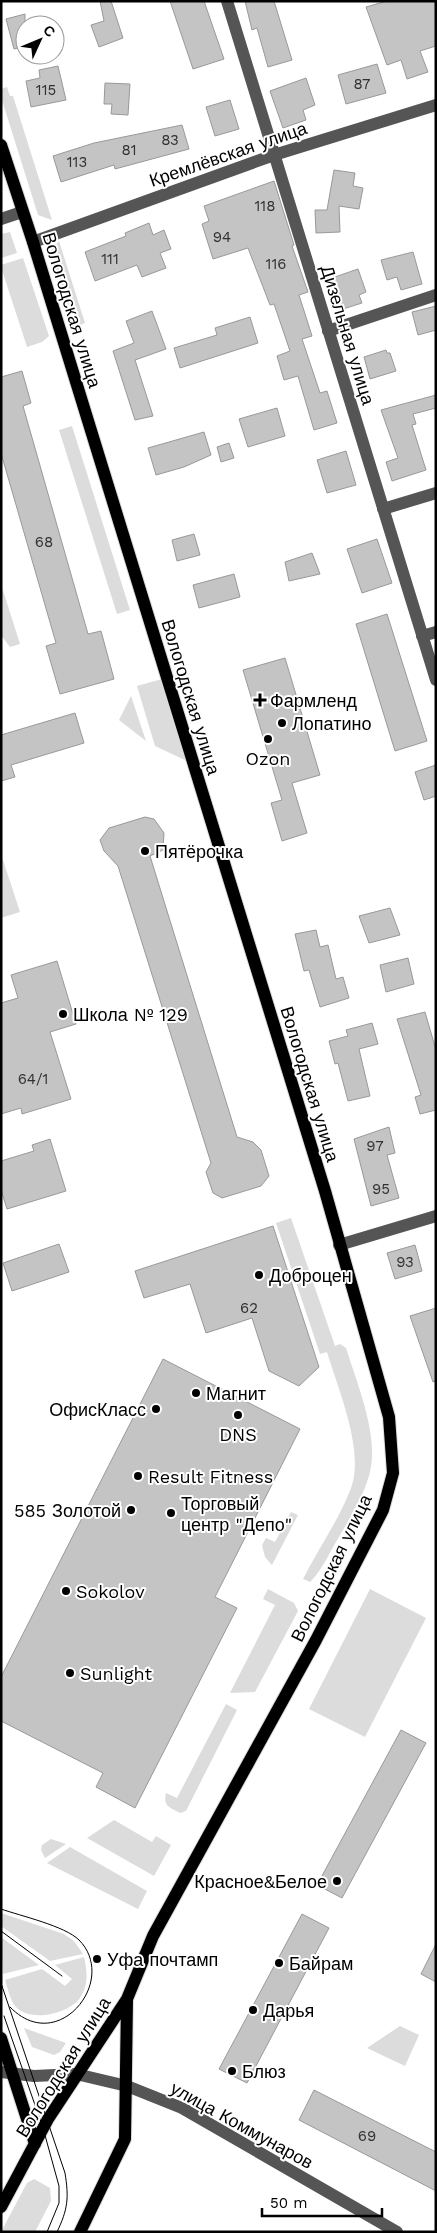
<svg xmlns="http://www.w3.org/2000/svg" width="437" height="2233" viewBox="0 0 437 2233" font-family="'Work Sans',sans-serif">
<rect width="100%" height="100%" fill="#fff"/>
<!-- green -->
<path fill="#dcdcdc" d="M7,87L10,96H13L52,220L38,215L1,97V89Z
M10,232L17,253L1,258V234Z
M59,241L85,323L75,327L50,252Z
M23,258L49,336L42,342L27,347L1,267V265Z
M72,426L130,610L117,614L59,430Z
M1,584L20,644L10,647L1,635Z
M162,679L187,761L155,746L137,686Z
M131,696L146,741L119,720Z
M1,854L20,912L1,918Z
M291,1218L335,1346L340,1344L346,1348C357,1383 377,1431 371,1467C367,1491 351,1516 339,1537C330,1551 322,1571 310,1582L303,1579C318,1549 339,1520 351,1488C365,1451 338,1389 327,1352L320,1354L276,1223Z
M291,1512L298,1515L272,1565L265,1557L262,1545L266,1538L275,1542Z
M268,1589L294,1603L298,1611L255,1692L230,1693L275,1605L263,1599Z
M370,1589L426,1618L365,1737L309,1709Z
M226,1704L237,1710L186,1811L180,1813C169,1807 163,1807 166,1793L177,1798Z
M114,1820L152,1842L156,1836L171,1845L154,1876L87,1838Z
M51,1839L66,1844L45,1858L41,1850L42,1845Z
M70,1847L147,1891L138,1909L47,1863Z
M1,1913L64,1934L74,1941L83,1954L50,1961L1,1926Z
M1,1937L39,1965L3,1974Z
M84,1957C87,1971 89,1985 80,1998C68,2014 32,2022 17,2008C10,2002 8,1988 5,1980L42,1969L65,1986L72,1979L55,1965Z
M400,2026L419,2035L405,2066L367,2048Z
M24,2028L66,2043L60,2052L54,2055L32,2047Z
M34,2179L50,2188L51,2201L35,2232H1L27,2183Z"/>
<!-- building -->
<path fill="#c4c4c4" stroke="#999" d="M100,1H111L123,38L99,47L91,25L104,21Z
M170,1H204L224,59L193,69Z
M245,1H274L292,60L268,67L257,28L252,30Z
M387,1H436V46L420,51L428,72L407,79L401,60L387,65L366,7Z
M25,14V46L14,49L6,19Z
M377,64L386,93L346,104L338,75Z
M58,66L66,100L31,107L26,81L40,78L39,70Z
M306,78L315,105L303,110L306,120L283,128L270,91Z
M105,83L130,84L128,115L111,114L112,104H104Z
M230,100L239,129L215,136L206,107Z
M182,125L189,149L115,169L114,165L61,182L53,156L94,143Z
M334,170L355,173L353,186L363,188L359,209L339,206L340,232L316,233L315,210H327Z
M274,181L294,245L292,246L308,292L299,295L312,336L302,339L320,393L327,391L337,423L314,430L298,376L284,380L277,356L290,351L274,304L270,305L248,248L213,259L202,224L209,221L204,206Z
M149,223L153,235L164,230L171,249L160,253L166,268L142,277L137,265L95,281L85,252L126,236L125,233Z
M413,252L422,284L401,290L397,277L387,280L381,260Z
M358,269L366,292L359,295L362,303L343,309L332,278Z
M436,306V330L418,335L412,312Z
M152,311L166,349L135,360L153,416L135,420L113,351L134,343L126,321Z
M250,317L258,343L180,368L174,348L217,335L215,328Z
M386,350L387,353H390L396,371L370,379L364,357Z
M22,371L31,403L23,406L88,634L101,631L114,679L60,694L46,646L56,643L1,453V377Z
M436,395V408L413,414L416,424L412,425L426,470L392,481L386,462L398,458L381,410Z
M277,408L285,436L248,447L239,419Z
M204,432L211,455L184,467L156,475L148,448Z
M229,443L234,458L221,462L217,447Z
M346,451L356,485L327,493L317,460Z
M194,534L200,555L177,561L172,540Z
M377,539L392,583L362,593L347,549Z
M312,553L320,574L289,581L285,562Z
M234,574L240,597L199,608L193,585Z
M387,614L427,741L395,751L356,624Z
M285,658L320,775L292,783L307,833L282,841L271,803L282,800L243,670Z
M75,713L84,743L11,765L15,777L1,781V735Z
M436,765V796L424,800L415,772Z
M145,817L154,819L164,833L163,850L150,856L237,1137L253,1142L261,1150L269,1176L261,1186L222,1198L213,1193L206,1172L211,1163L118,866L104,851L100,840L109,828Z
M390,908L400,935L369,943L359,916Z
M316,930L320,947L328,945L336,979L343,977L349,998L320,1007L309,970L304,971L295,934Z
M408,958L414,984L386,992L380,965Z
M57,961L76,1024L50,1032L71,1099L22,1114L21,1108L1,1114V1003L18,998L11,975Z
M425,1012L436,1050V1110L420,1114L415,1097L421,1095L397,1019Z
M372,1023L378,1044L359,1049L370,1096L348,1101L338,1063L335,1064L329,1041L348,1036L346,1030Z
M389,1127L395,1153L387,1155L399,1198L371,1206L354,1139Z
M50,1139L66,1191L7,1209L1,1190V1161L34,1151L32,1145Z
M273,1226L319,1367L299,1386L269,1371L252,1318L206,1333L190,1284L144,1298L135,1271Z
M59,1244L69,1272L12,1291L3,1263Z
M415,1245L422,1271L395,1279L387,1253Z
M436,1308V1381L433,1382L410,1316Z
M163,1359L300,1429L215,1597L237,1608L135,1808L96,1787L103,1773L1,1721V1677Z
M401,1730L426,1743L342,1898L317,1885Z
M302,1914L329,1928L247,2083L219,2069Z
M436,1944V1982L421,1974Z
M314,2090L436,2152V2191L299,2120Z"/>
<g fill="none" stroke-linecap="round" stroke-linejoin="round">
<!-- major casing -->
<g stroke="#dbdbdb" stroke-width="14">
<path id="major" d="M1,145L33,242L325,1191L389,1417L393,1473L383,1510L316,1640L153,1936L127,1999L48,2119L1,2207
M1,2038L35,2144
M80,2232L125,2139L127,2000"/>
</g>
<!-- minor -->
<path stroke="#555" stroke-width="12" d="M227,1L436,680
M1,219L22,212
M33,242L274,155L436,105
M328,331L436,295
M383,509L436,493
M422,636L436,632
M339,1245L436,1216
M1,2072L34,2076L76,2074L127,2086L182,2108L397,2232"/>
<!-- major -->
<use href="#major" stroke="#000" stroke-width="12"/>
<!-- tram -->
<path stroke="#000" stroke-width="1" d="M1,1909C21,1916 65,1926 79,1940C119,1980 58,2057 10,2007
M1,1931L62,1976
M1,1983L65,2173C69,2198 68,2209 57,2232
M4,2016L43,2128L59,2186V2203L47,2232"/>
</g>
<!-- markers -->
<g fill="#000" stroke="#fff" stroke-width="2">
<path d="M257.5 692.5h5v5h5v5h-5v5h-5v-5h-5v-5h5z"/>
<circle cx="282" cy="723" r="5"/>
<circle cx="268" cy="739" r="5"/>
<circle cx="145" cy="851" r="5"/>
<circle cx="63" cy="1014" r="5"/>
<circle cx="259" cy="1275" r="5"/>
<circle cx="196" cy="1393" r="5"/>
<circle cx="156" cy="1409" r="5"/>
<circle cx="238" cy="1415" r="5"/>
<circle cx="138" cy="1476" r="5"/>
<circle cx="131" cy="1510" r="5"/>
<circle cx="171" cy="1513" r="5"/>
<circle cx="66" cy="1591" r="5"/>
<circle cx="70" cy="1673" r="5"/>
<circle cx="337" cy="1881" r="5"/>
<circle cx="97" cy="1959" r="5"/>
<circle cx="279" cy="1963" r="5"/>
<circle cx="253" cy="2010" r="5"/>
<circle cx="232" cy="2071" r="5"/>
</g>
<g text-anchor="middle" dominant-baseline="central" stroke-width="4" stroke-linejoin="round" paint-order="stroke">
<!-- number labels -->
<g font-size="15" fill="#313131">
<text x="362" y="84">87</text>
<text x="46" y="90">115</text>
<text x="170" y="140">83</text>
<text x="129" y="150">81</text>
<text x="77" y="162">113</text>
<text x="265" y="206">118</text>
<text x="222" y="237">94</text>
<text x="110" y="259">111</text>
<text x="276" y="264">116</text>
<text x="44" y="542">68</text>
<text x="33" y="1079">64/1</text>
<text x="375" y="1146">97</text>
<text x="381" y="1189">95</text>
<text x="405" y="1262">93</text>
<text x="249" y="1308">62</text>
<text x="367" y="2136">69</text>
</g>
<!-- street labels -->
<g font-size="18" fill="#000" stroke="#fff">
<text transform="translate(228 154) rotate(-19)">Кремлёвская улица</text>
<text transform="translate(72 310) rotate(73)">Вологодская улица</text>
<text transform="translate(348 335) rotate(73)">Дизельная улица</text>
<text transform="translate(191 697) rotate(73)">Вологодская улица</text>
<text transform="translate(310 1084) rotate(73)">Вологодская улица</text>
<text transform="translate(331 1568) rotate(-64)">Вологодская улица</text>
<text transform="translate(63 2067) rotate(-58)">Вологодская улица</text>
<text transform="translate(242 2125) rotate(29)">улица Коммунаров</text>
</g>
<!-- poi labels -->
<g font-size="18" fill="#000" stroke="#fff" text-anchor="start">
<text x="270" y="700">Фармленд</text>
<text x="292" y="723">Лопатино</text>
<text x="268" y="758" text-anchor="middle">Ozon</text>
<text x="155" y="851">Пятёрочка</text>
<text x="73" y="1014">Школа № 129</text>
<text x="269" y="1275">Доброцен</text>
<text x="206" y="1393">Магнит</text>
<text x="146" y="1409" text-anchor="end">ОфисКласс</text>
<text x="238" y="1434" text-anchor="middle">DNS</text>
<text x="148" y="1476">Result Fitness</text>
<text x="181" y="1503">Торговый<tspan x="181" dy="21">центр "Депо"</tspan></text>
<text x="121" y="1510" text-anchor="end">585 Золотой</text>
<text x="76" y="1591">Sokolov</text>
<text x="80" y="1673">Sunlight</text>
<text x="327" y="1881" text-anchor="end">Красное&amp;Белое</text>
<text x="107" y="1959">Уфа почтамп</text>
<text x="289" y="1963">Байрам</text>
<text x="263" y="2010">Дарья</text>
<text x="242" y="2071">Блюз</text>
</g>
</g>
<!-- border -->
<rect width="437" height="2233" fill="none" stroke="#000000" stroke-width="5"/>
<!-- north arrow -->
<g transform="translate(40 40) rotate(46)"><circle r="24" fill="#ffffff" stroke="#999999"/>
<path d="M0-4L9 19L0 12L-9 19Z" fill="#000000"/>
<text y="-8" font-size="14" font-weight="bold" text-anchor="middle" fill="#000000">С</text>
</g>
<!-- scale -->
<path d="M262 2208v8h120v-8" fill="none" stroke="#000000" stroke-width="2.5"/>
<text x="270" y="2208" font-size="15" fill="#000000" stroke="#ffffff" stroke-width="4" paint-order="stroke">50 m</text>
</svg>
